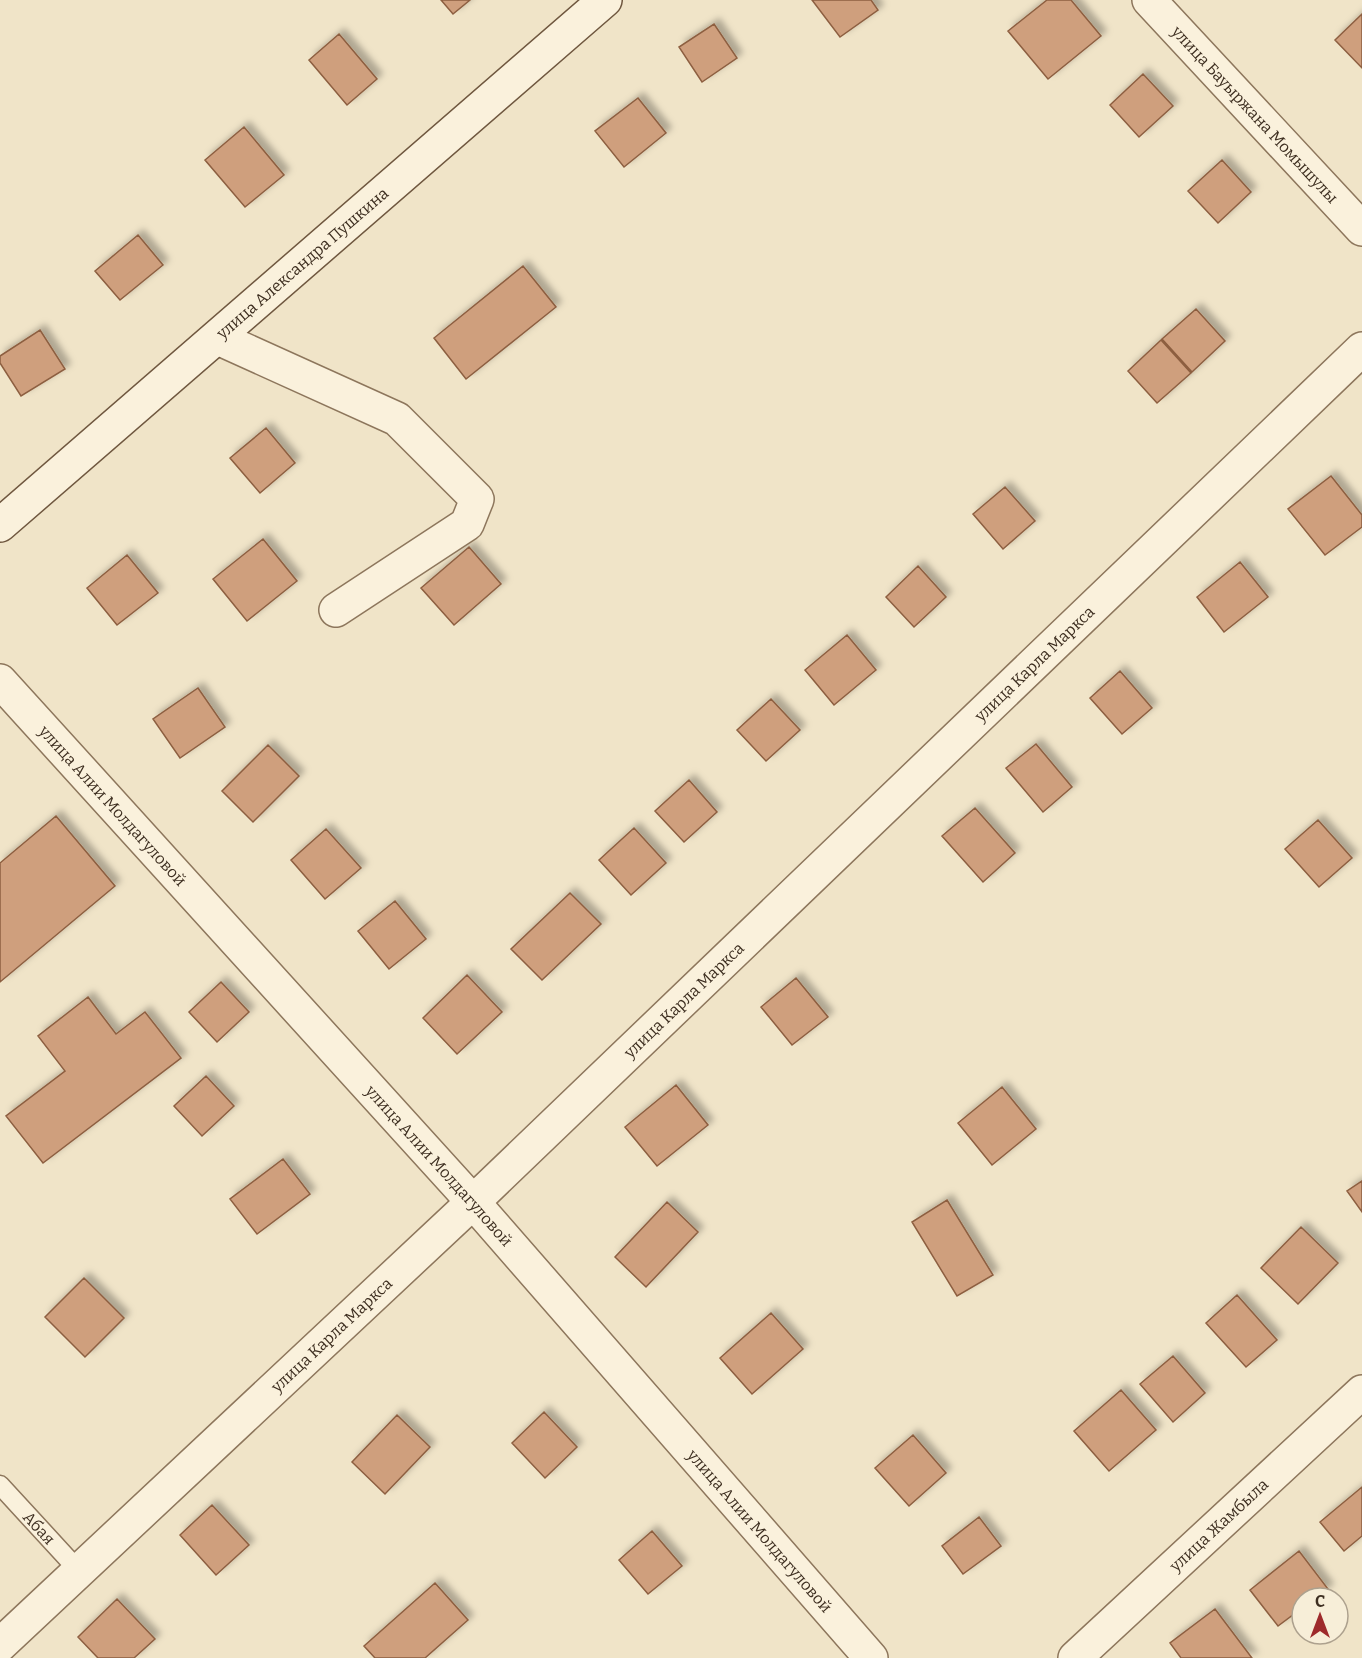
<svg xmlns="http://www.w3.org/2000/svg" width="1362" height="1658" viewBox="0 0 1362 1658" font-family="Bitter,serif">
<defs>
<filter id="shadow"><feDropShadow dx="5.5" dy="-5.5" stdDeviation="3" flood-color="#0004"/></filter>
</defs>
<rect width="100%" height="100%" fill="#f0e4c8"/>
<!-- building -->
<path fill="#cf9f7d" stroke="#8d5f41" stroke-width="1.5" filter="url(#shadow)" d="M441,0H470L453,14Z
M812,0H871L878,10L840,37Z
M1047,0H1071L1101,36L1048,79L1008,31Z
M1362,14V68L1335,40Z
M714,24L737,58L702,82L679,47Z
M339,34L377,79L347,105L309,60Z
M1143,74L1173,106L1139,137L1110,105Z
M638,98L666,133L624,167L595,131Z
M244,127L284,175L245,207L205,160Z
M1222,160L1251,192L1218,223L1188,191Z
M138,235L163,265L120,300L95,271Z
M523,266L556,307L466,379L434,338Z
M1196,309L1225,341L1192,372L1162,339Z
M40,330L65,369L21,396L0,363V356Z
M1161,340L1191,373L1157,403L1128,371Z
M266,428L295,463L260,493L230,458Z
M1331,476L1362,515V527L1325,555L1288,509Z
M1005,487L1035,521L1003,549L973,514Z
M263,539L297,581L247,621L213,579Z
M469,547L501,584L454,625L421,588Z
M127,555L158,593L117,625L87,588Z
M1240,562L1268,597L1224,632L1197,597Z
M918,566L946,597L914,627L886,597Z
M847,635L876,670L834,705L805,670Z
M1120,671L1152,708L1122,734L1090,698Z
M198,688L225,727L180,758L153,719Z
M771,699L800,730L766,761L737,730Z
M1036,744L1072,787L1043,812L1006,768Z
M268,745L299,776L253,822L222,791Z
M689,780L717,812L684,842L655,811Z
M975,808L1015,853L983,882L942,836Z
M56,816L115,886L0,982V863Z
M1318,820L1352,858L1319,887L1285,849Z
M634,828L666,863L631,895L599,860Z
M326,829L361,868L325,899L291,860Z
M570,893L601,924L542,980L511,949Z
M395,901L426,939L389,969L358,931Z
M467,975L502,1012L457,1054L423,1018Z
M796,978L828,1017L792,1045L761,1007Z
M221,982L249,1012L217,1042L189,1012Z
M88,997L116,1034L145,1012L181,1058L43,1163L6,1116L65,1071L38,1036Z
M206,1076L234,1106L202,1136L174,1106Z
M676,1085L708,1125L657,1166L625,1127Z
M1002,1087L1036,1129L992,1165L958,1123Z
M283,1159L310,1194L257,1234L230,1199Z
M1362,1181V1212L1347,1191Z
M947,1200L993,1275L957,1296L912,1222Z
M667,1202L698,1232L646,1287L615,1257Z
M1301,1227L1338,1263L1298,1304L1261,1268Z
M84,1278L124,1318L85,1357L45,1317Z
M1237,1295L1277,1340L1246,1367L1206,1323Z
M771,1313L803,1349L752,1394L720,1358Z
M1173,1356L1205,1393L1173,1422L1140,1384Z
M1121,1390L1156,1430L1109,1471L1074,1431Z
M544,1412L577,1447L545,1478L512,1443Z
M397,1415L430,1447L385,1494L352,1462Z
M913,1435L946,1473L909,1506L875,1468Z
M1362,1487V1536L1344,1551L1320,1522Z
M212,1505L249,1545L216,1575L180,1535Z
M979,1517L1001,1546L963,1574L942,1546Z
M652,1531L682,1566L648,1594L619,1560Z
M1299,1551L1328,1589L1315,1598H1302V1608L1278,1626L1250,1590Z
M435,1583L468,1620L425,1658H375L364,1646Z
M117,1599L155,1639L134,1658H98L78,1637Z
M1215,1609L1252,1658H1181L1170,1643Z"/>
<g fill="none" stroke-linecap="round" stroke-linejoin="round">
<!-- lane casing -->
<g stroke="#8d765c" stroke-width="21">
<g id="lane">
<path id="s1" d="M0,1485L79,1571"/>
</g>
</g>
<!-- street casing -->
<g stroke="#8d765c" stroke-width="36">
<g id="street">
<path id="s2" d="M1149,0L1362,229"/>
<path d="M218,338L397,419L477,499L467,524L336,610"/>
<path id="s3" d="M0,681L473,1202L871,1658"/>
<path id="s4" d="M0,1645L473,1202L1362,349"/>
<path id="s5" d="M1075,1658L1362,1392"/>
</g>
</g>
<!-- secondary casing -->
<g stroke="#6f573f" stroke-width="36">
<g id="secondary">
<path id="s6" d="M0,525L605,0"/>
</g>
</g>
<!-- lane -->
<use href="#lane" stroke="#faf1dc" stroke-width="18"/>
<!-- street -->
<use href="#street" stroke="#faf1dc" stroke-width="33"/>
<!-- secondary -->
<use href="#secondary" stroke="#faf1dc" stroke-width="33"/>
</g>
<g text-anchor="middle" dominant-baseline="central" stroke-width="4.5" stroke-linejoin="round" paint-order="stroke">
<!-- street labels -->
<g font-size="16" fill="#3d2e20" stroke="#f7eed8">
<text stroke="none"><textPath href="#s2" startOffset="156">улица Бауыржана Момышулы</textPath></text>
<text stroke="none"><textPath href="#s6" startOffset="400">улица Александра Пушкина</textPath></text>
<text stroke="none"><textPath href="#s4" startOffset="1426">улица Карла Маркса</textPath></text>
<text stroke="none"><textPath href="#s3" startOffset="168">улица Алии Молдагуловой</textPath></text>
<text stroke="none"><textPath href="#s4" startOffset="940">улица Карла Маркса</textPath></text>
<text stroke="none"><textPath href="#s3" startOffset="654">улица Алии Молдагуловой</textPath></text>
<text stroke="none"><textPath href="#s4" startOffset="454">улица Карла Маркса</textPath></text>
<text stroke="none"><textPath href="#s5" startOffset="196">улица Жамбыла</textPath></text>
<text stroke="none"><textPath href="#s1" startOffset="58">Абая</textPath></text>
<text stroke="none"><textPath href="#s3" startOffset="1140">улица Алии Молдагуловой</textPath></text>
</g>
</g>
<!-- north arrow -->
<g transform="translate(1320 1616)"><circle r="28" fill="#f7eed8" stroke="#ada18e" stroke-width="1.5"/>
<path d="M0-4.5L10 22L0 15L-10 22Z" fill="#9e2a2b"/>
<text y="-9" font-size="16" font-weight="bold" text-anchor="middle" fill="#3d2e20">С</text>
</g>
</svg>
